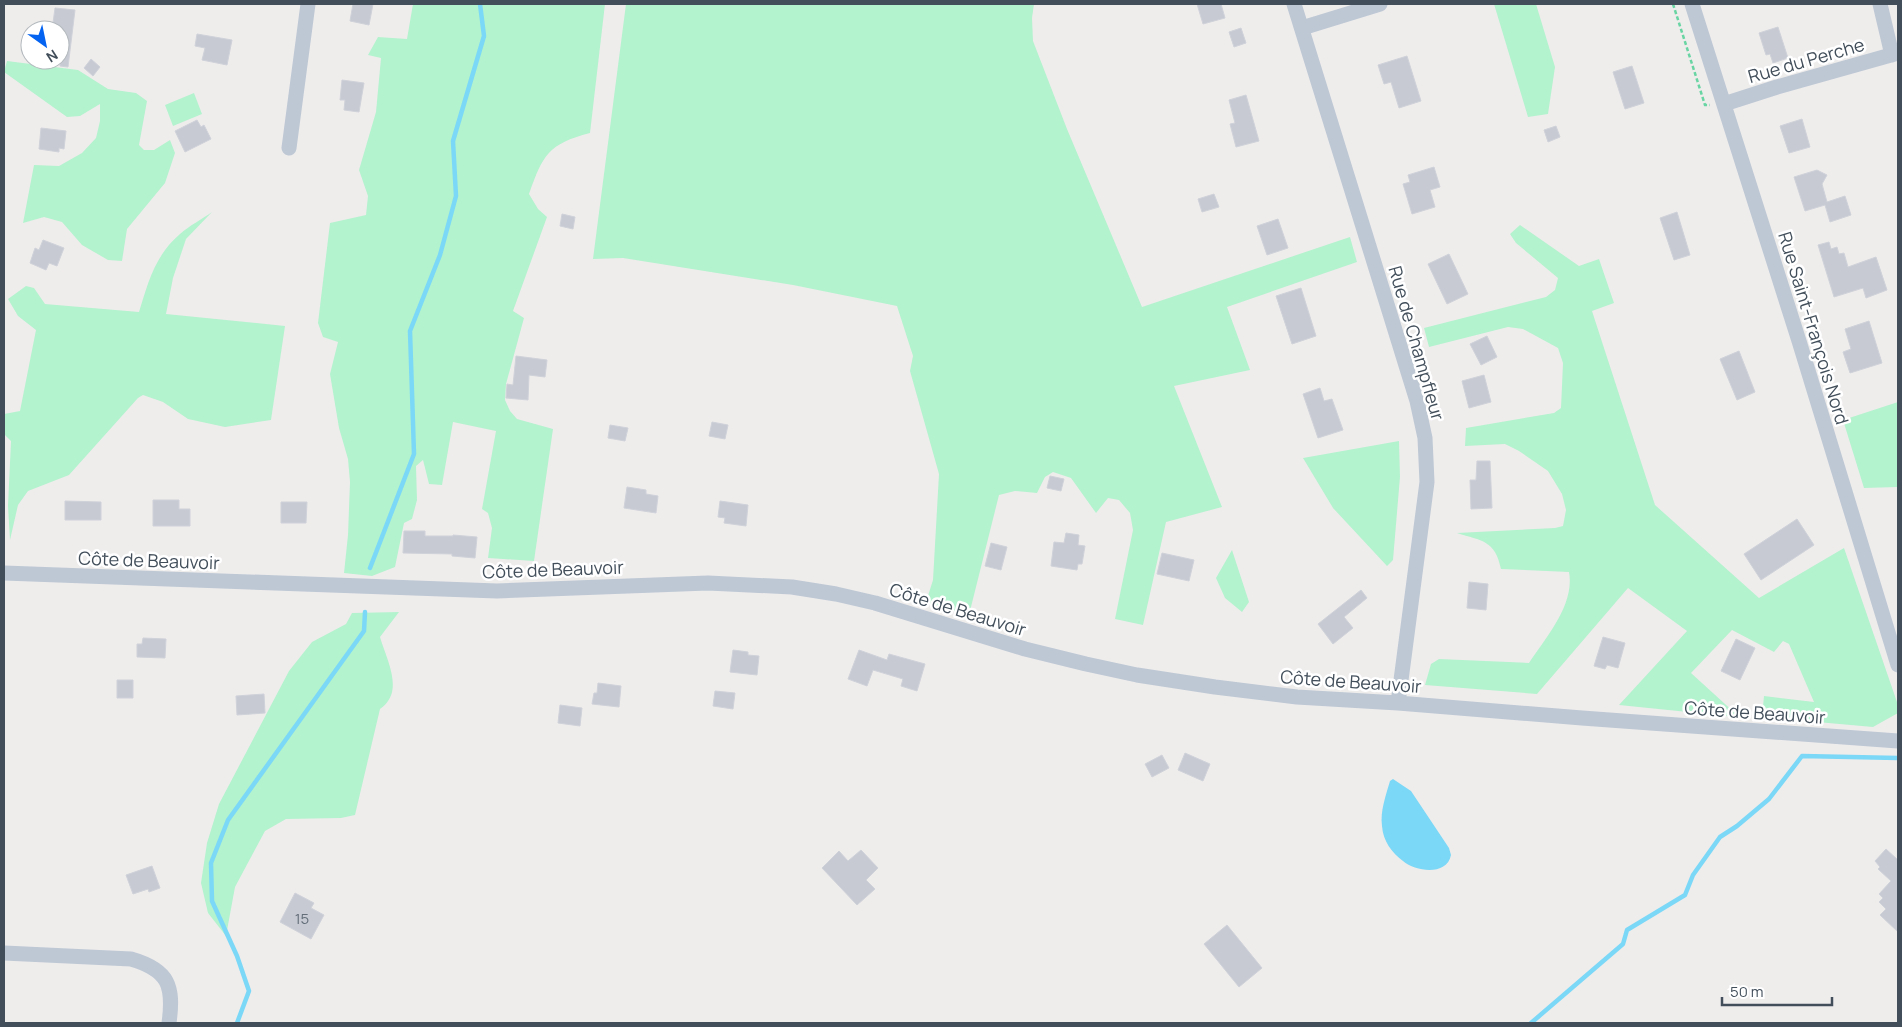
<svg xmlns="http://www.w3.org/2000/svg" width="1902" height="1027" viewBox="0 0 1902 1027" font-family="Manrope,sans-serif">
<rect width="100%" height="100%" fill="#efecec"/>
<!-- green -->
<path fill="#b3f3ce" d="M413,4H605L590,133C548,144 543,155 529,194L538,209L547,217L513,311L524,318L506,384L505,400L510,411L517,419L553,429L534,561L488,558L492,528L488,513L482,509L496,431L453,422L442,485L429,484L423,460L416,466L417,500L412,519L404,523L395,567L372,576L344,573L348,535L350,482L348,459L339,428L330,374L338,342L323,337L318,323L330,223L366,215L368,196L359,170L376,112L381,58L368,55L378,37L407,39Z
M626,4H1034L1032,18L1033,41L1067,129L1142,307L1350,237L1357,262L1227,307L1250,370L1174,386L1222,507L1166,522L1143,625L1115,619L1133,530L1130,513L1119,500L1108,498L1096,513L1071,478L1053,472L1045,477L1037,493L1015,491L999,495L969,615L926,602L933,580L939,474L910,371L913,356L897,306L793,285L623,258L593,259Z
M1494,4H1536L1555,67L1548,114L1528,117Z
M7,61L78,70L108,89L136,93L147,101L139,145L144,150H154L170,140L175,153L165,183L127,229L122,261L108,260L82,245L62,222L44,217L23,223L34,165L59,166L82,153L96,138L100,121V104L80,116L67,117L4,72Z
M194,93L202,114L173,126L165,105Z
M212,212L186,239L173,278L166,314L285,326L271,420L225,427L188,419L163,402L143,395L138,398L69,475L28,491L18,505L10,540L8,506L11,441L4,434V414L20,411L36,330L18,316L8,299L26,286L34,288L45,304L139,312C148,283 155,255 180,234C189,226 202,219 212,212Z
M1520,225L1579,266L1599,259L1614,303L1592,311L1655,505L1759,598L1844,548L1898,705V713L1873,727L1762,717L1764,696L1814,702L1789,644L1783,641L1774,652L1732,630L1691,673L1736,714L1737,717L1619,705L1687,631L1628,588L1537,694L1425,685L1431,664L1439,659L1529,663C1546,637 1575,605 1569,572L1501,569C1495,540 1482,541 1457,533L1555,528L1563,526L1566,510L1562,494L1548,471L1519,451L1505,444L1465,446L1466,428L1554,413L1561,408L1563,363L1558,348L1523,329L1508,327L1429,347L1424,328L1546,297L1555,290L1558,278L1516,243L1510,234Z
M1898,402V487L1864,488L1843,420Z
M1399,441L1400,477L1393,560L1387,566L1333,508L1303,458Z
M1232,550L1249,602L1242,612L1225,598L1216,578Z
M399,612L380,637C387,661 405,692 380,709L355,815L341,818L286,819L265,831L235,887L226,936L208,913L201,883L207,843L219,804L289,671L312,642L346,624L352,613Z"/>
<!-- water -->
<path fill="#7bd8f6" d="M1393,779L1411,791L1449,848L1451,855C1447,876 1416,872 1403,861C1392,853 1383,841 1382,826C1380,811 1386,795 1390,781Z"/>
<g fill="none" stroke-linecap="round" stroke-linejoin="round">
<!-- stream -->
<path stroke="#7bd8f6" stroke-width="4.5" d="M370,568L414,454L410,331L440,255L456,196L453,141L484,36L480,4
M237,1023L249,991L237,956L212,901L211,863L228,820L364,631L365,612
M1531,1023L1623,944L1627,930L1685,895L1693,875L1720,837L1737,826L1769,799L1802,756L1898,758"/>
</g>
<!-- building -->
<path fill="#c7cad3" stroke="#cfd2d9" d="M353,4H373L369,25L350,21Z
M1197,4H1221L1225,18L1203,24Z
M55,8L75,10L68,67L60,66V30H52Z
M1778,27L1788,58L1773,63L1770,54L1766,55L1759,33Z
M1241,28L1246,43L1234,47L1229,32Z
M197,34L232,40L227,65L202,60L205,48L195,46Z
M1407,56L1421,101L1399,108L1391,82L1384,84L1378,65Z
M91,59L100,67L93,76L84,68Z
M1632,66L1644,103L1625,109L1613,72Z
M342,80L364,83L359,112L344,110L345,100H340Z
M1246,95L1259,141L1236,147L1230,124L1235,123L1229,100Z
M1802,119L1810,147L1789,153L1780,126Z
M197,120L201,127L204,125L211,139L185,152L175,131Z
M1556,126L1560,137L1548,142L1544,130Z
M41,128L66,131L64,149L59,148V152L39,149Z
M1434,167L1440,187L1430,190L1435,207L1412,214L1403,184L1410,182L1408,175Z
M1817,170L1827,175L1822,184L1827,202L1845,196L1851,215L1830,222L1825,205L1805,211L1794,177Z
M1214,194L1219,207L1202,212L1198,199Z
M1677,212L1690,255L1674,260L1660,218Z
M562,214L575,217L573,229L560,226Z
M1278,219L1288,248L1267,255L1257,226Z
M43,240L64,248L57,266L49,263L46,270L30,263L35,248L39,250Z
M1829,242L1831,249L1837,247L1839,254L1844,253L1848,267L1876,257L1887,290L1866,298L1863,288L1834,297L1818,245Z
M1449,254L1468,294L1447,304L1428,264Z
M1301,288L1316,336L1292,344L1276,296Z
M1869,321L1882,363L1850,373L1843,352L1851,349L1845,329Z
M1487,336L1497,357L1481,365L1470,344Z
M1739,351L1755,392L1737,400L1720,359Z
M516,356L547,360L545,377L529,375L528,400L506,398L507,384L513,385Z
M1484,375L1491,402L1469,408L1462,381Z
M1320,388L1324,401L1332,399L1343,430L1318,438L1303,394Z
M712,422L728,425L725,439L709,436Z
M610,425L628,428L625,441L608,438Z
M1477,461H1490L1492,508L1471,509L1470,480H1476Z
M1050,476L1064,479L1061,491L1047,488Z
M627,487L646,490V494L658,496L656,513L624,508Z
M153,500H179V509H190V526H153Z
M65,501L101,502V520H65Z
M720,501L748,505L746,526L724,523L725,518L718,517Z
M281,502H307L306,523H281Z
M1797,519L1814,545L1761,580L1744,554Z
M404,531H425V536H453V535L477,537L475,558L452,556V554L403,553Z
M1066,533L1079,535L1078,545L1085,546L1082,564H1078L1077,570L1051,566L1054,542L1064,543Z
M991,543L1007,547L1001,570L985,566Z
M1162,553L1194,560L1189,581L1157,574Z
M1469,582L1488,584L1486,610L1467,608Z
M1361,590L1367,598L1344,617L1353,628L1333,644L1318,624Z
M1603,637L1625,643L1618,668L1607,665L1605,669L1594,666Z
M143,638L166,639L165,658L137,657V644H142Z
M1736,639L1755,648L1740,680L1721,671Z
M733,650L748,652V655L759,656L757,675L730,672Z
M859,650L887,660L889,654L925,664L917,691L901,686L903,679L873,670L867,686L848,679Z
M117,680H133V698H117Z
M598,683L621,686L619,707L592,704L594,693H597Z
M715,691L735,693L733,709L713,706Z
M264,694L265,713L237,715L236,696Z
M560,705L582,708L580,726L558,723Z
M1185,753L1210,764L1203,781L1178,770Z
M1162,755L1169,768L1152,777L1145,764Z
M1886,849L1898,860V932L1880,915L1886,909L1879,902L1883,898L1879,894L1891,881L1878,869L1880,867L1875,861Z
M861,850L878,868L866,880L875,889L857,905L822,868L839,851L848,861Z
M152,866L160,888L149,892L148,889L133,894L126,875Z
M295,893L314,903L311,908L324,915L311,939L280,922Z
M1227,925L1262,968L1239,987L1204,944Z"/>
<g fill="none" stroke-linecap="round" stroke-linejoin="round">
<!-- path -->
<path stroke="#68d5a3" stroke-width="2.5" stroke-dasharray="4 2.5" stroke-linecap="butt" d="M1673,4L1705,105H1710"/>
<!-- minor -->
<path stroke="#bdc8d4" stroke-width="15" d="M1294,4L1417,401L1425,438L1427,482L1398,703
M1692,4L1799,341L1898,665
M1880,4L1892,55
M1302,28L1380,4
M1724,104L1777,87L1898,53
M289,148L308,4
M4,573L497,591L708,583L792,587L836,594L875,603L1025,649L1086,664L1137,675L1215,687L1297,697L1398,703L1582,718L1898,741
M4,953L131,959C169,970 174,986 169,1023"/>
</g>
<g text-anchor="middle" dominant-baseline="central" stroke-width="5" stroke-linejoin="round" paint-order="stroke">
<!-- number labels -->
<g font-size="15" fill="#636e79">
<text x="302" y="918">15</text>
</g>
<!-- street labels -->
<g font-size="18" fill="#424f5b" stroke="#fff">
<text transform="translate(1806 60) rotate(-16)">Rue du Perche</text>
<text transform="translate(1814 328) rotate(73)">Rue Saint-François Nord</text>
<text transform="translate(1417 343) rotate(74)">Rue de Champfleur</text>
<text transform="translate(149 560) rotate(2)">Côte de Beauvoir</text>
<text transform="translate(553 569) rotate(-2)">Côte de Beauvoir</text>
<text transform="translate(958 609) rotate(17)">Côte de Beauvoir</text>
<text transform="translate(1351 681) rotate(4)">Côte de Beauvoir</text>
<text transform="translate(1755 712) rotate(4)">Côte de Beauvoir</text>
</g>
</g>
<!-- border -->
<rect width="1902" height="1027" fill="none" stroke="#424f5b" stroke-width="10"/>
<!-- north arrow -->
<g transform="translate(45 45) rotate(147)"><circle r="24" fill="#ffffff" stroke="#b3b9bd"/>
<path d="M0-4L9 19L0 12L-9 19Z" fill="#0463f1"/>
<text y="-8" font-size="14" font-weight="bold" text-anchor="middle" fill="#424f5b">N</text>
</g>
<!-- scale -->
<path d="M1722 997v8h110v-8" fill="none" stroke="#424f5b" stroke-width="2.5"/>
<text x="1730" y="997" font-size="15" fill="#424f5b" stroke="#ffffff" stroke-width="4" paint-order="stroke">50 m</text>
</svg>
